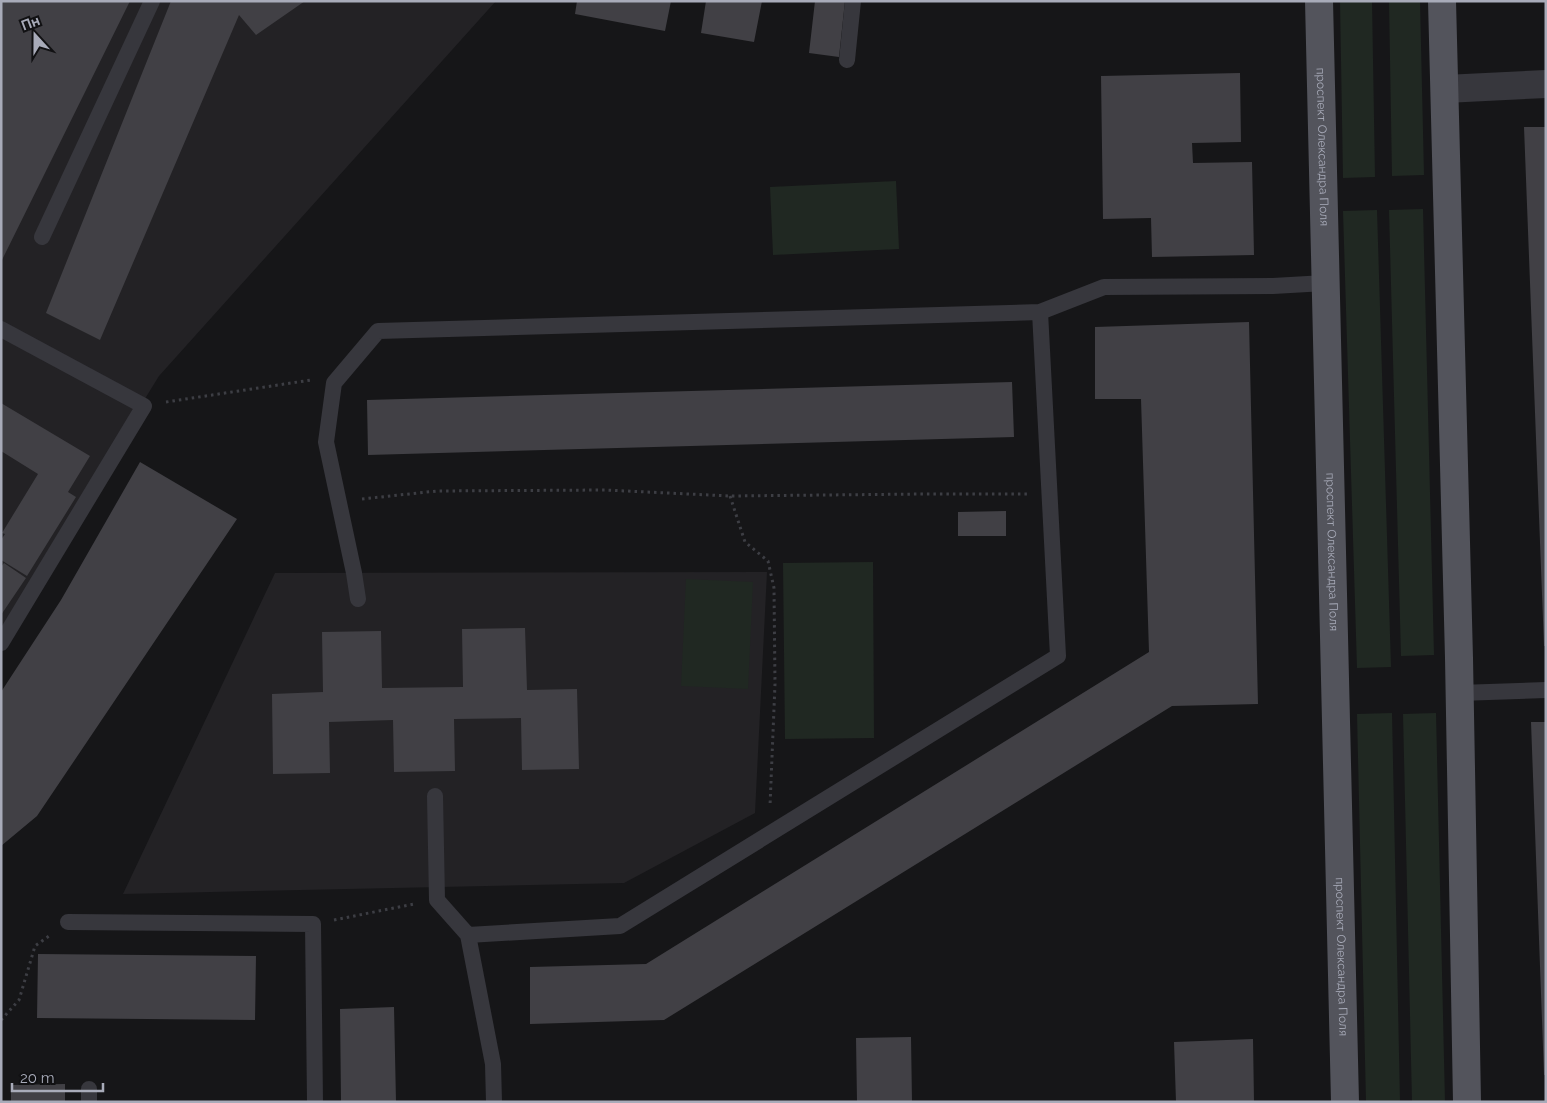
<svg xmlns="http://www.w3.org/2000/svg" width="1547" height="1103" viewBox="0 0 1547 1103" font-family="Raleway,sans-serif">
<rect width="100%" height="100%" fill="#161618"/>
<!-- built -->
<path fill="#232225" d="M1,1H496L159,376L1,632Z
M767,572L755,813L624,883L123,894L275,573Z"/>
<!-- green -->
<path fill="#202822" d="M1340,1H1372L1375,177L1343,178Z
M1389,1H1420L1424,175L1392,176Z
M896,181L899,249L773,255L770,187Z
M1423,209L1434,655L1401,656L1389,210Z
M1377,210L1391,667L1357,668L1343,211Z
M873,562L874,738L785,739L783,563Z
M686,579L753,582L748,689L681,686Z
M1392,713L1400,1102H1366L1357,714Z
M1436,713L1445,1102H1412L1403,714Z"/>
<!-- building -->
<path fill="#414045" d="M1,1H130L1,262Z
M171,1H305L256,35L239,15L100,340L46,313Z
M577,1H671L665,31L575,14Z
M706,1H762L754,42L701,33Z
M815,1H845L839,57L809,53Z
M1240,73L1241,142L1192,143L1193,163L1252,162L1254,255L1152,257L1151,218L1103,219L1101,76Z
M1524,127H1546V646H1544Z
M1249,322L1258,704L1172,706L664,1020L530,1024V967L646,964L1149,652L1141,399H1095V327Z
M1012,382L1014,437L368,455L367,400Z
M1,403L90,456L68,492L76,497L27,576L1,560V540L5,534L2,533L38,474L1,451Z
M140,462L237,519L37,816L1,846V692L61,600Z
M1006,511V536H958V512Z
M4,563L26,578L1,615V567Z
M525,628L527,690L577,689L579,769L522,770L521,718L454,719L455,771L394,772L393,720L329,722L330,773L273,774L272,694L323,692L322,632L381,631L382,688L463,687L462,629Z
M1531,722H1546V1075H1544Z
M38,954L256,956L255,1020L37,1018Z
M394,1007L396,1102H341L340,1009Z
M911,1037L912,1102H857L856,1038Z
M1253,1039L1254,1102H1176L1174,1042Z
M65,1084V1102H11V1085Z"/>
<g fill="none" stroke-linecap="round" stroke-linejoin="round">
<!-- path -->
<path stroke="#3d3e44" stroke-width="3" stroke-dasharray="2.5 4" stroke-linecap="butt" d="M166,402L311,380
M730,496L745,542L768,561L774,588L775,684L770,806
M362,499L437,491L605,490L730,496L922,494H1027
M334,920L414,904
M1,1020L19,1000L35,946L49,936"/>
<!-- lane -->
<path stroke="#37373d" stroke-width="16" d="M847,60L853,1
M42,237L152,1
M1,329L144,406L1,643
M358,599L354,573L326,442L334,383L378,331L1040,312L1104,287L1273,286L1325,283
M1459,693L1546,690
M435,796L437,900L468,935
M68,922L313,924L315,1102
M89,1089V1102
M494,1102L493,1064L468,935L620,926L1058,656L1040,312"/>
<!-- street -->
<path stroke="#37373d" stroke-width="28" d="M1445,89L1546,84"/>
<!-- primary -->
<g stroke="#53545c" stroke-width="28">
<path id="s1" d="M1319,1L1345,1102"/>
<path d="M1442,1L1459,658L1467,1102"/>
</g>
</g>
<g text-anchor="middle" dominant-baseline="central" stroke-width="4" stroke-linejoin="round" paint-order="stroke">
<!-- street labels -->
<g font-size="12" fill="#a8abb9" stroke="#111113">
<text stroke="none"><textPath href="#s1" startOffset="146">проспект Олександра Поля</textPath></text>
<text stroke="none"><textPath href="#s1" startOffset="551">проспект Олександра Поля</textPath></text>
<text stroke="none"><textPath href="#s1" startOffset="956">проспект Олександра Поля</textPath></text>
</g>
</g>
<!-- border -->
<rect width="1547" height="1103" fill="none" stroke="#a8abb9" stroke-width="5"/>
<!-- north arrow -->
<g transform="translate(35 35) rotate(339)" stroke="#111113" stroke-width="4" paint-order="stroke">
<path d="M0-4L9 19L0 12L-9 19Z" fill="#a8abb9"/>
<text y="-8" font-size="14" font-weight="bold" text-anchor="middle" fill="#a8abb9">Пн</text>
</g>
<!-- scale -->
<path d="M12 1083v8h91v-8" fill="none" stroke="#a8abb9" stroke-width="2.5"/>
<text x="20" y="1083" font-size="15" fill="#a8abb9" stroke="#111113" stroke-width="4" paint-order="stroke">20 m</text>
</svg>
